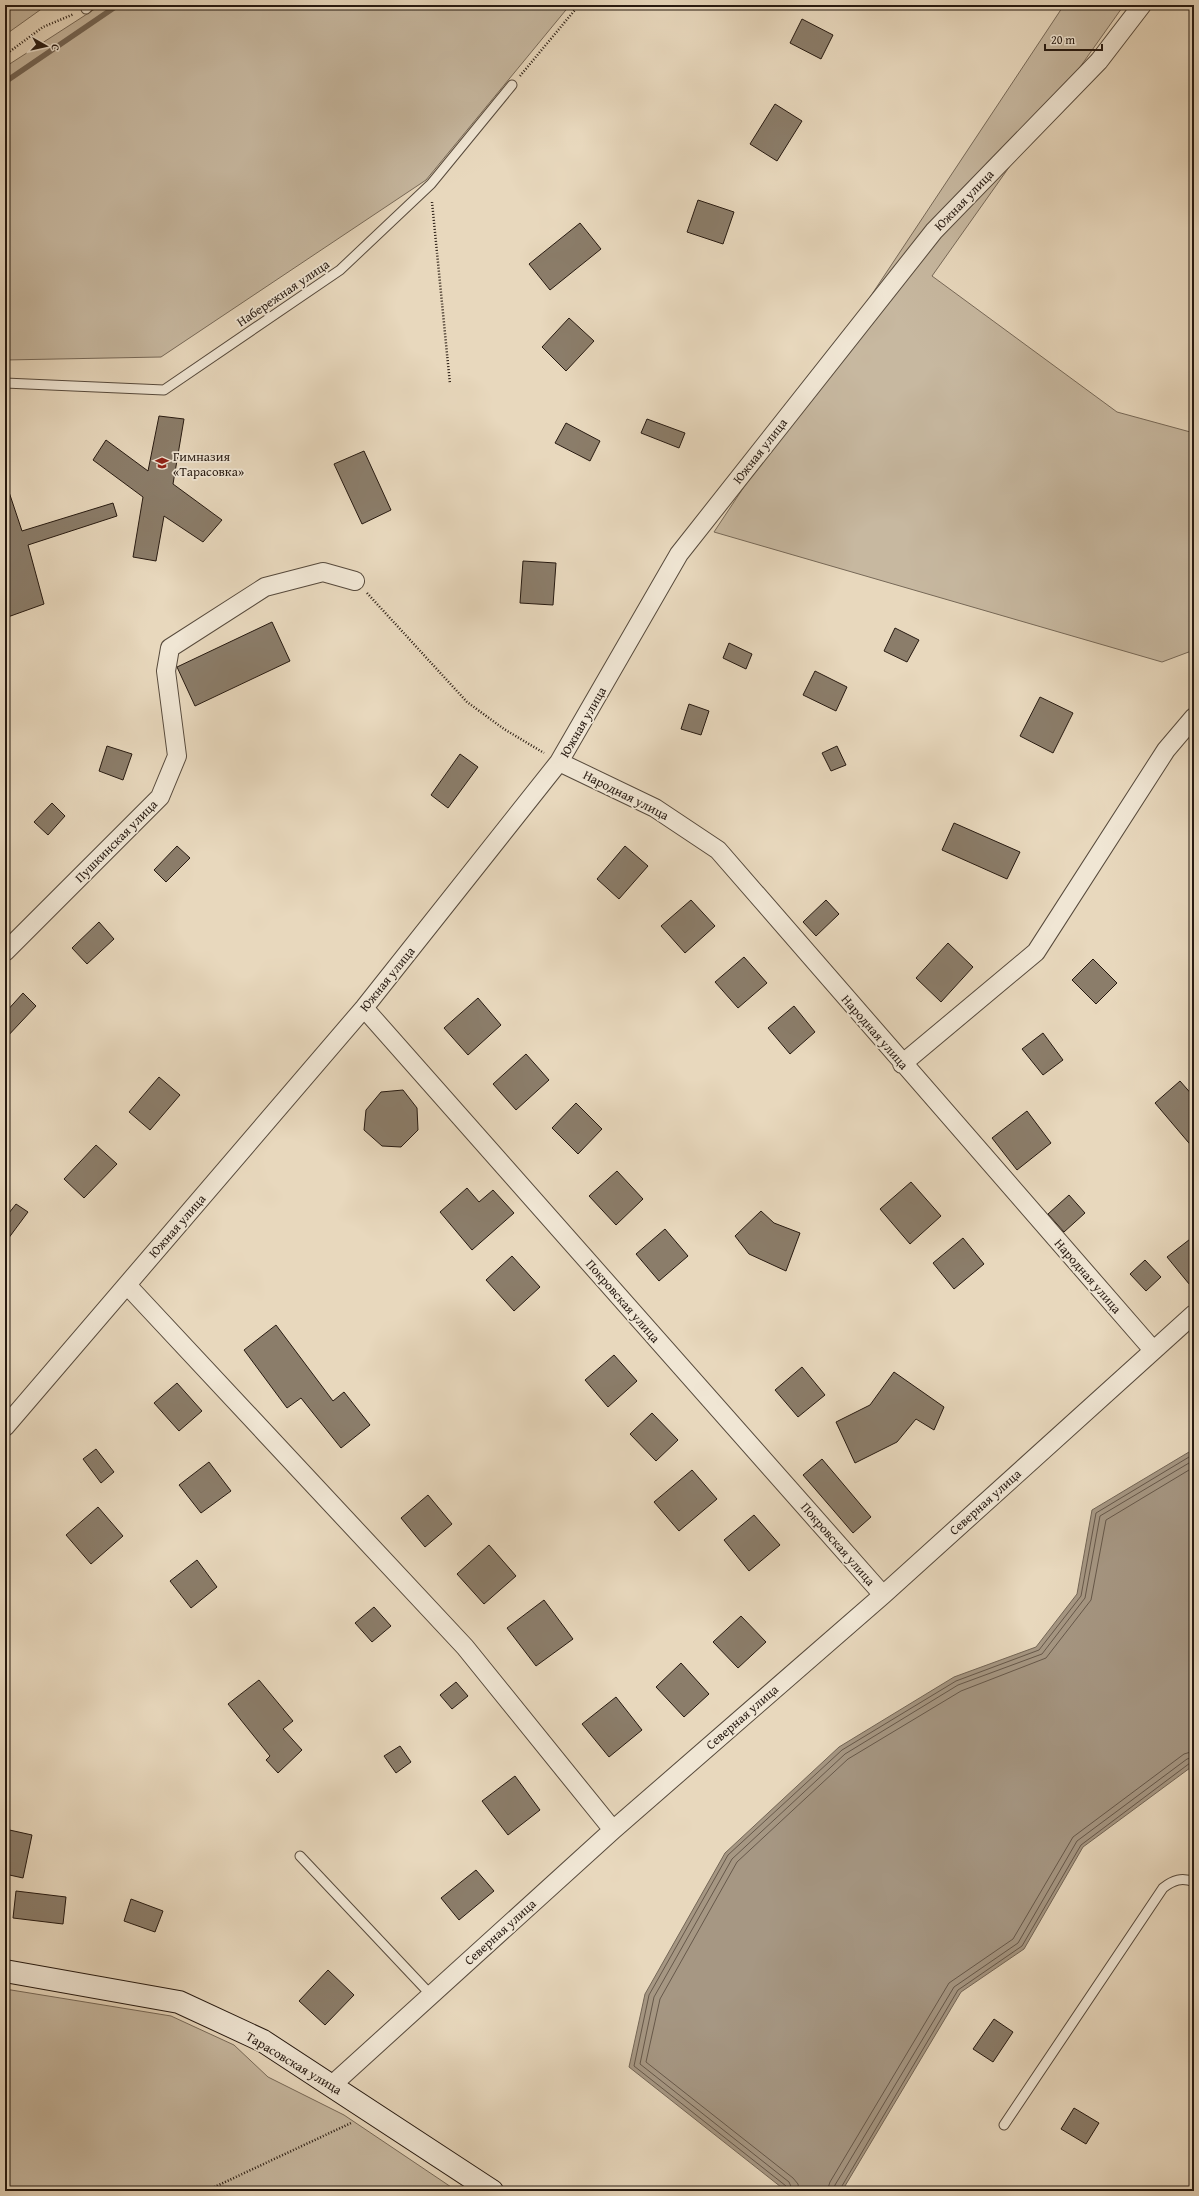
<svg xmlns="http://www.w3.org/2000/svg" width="1199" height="2196" viewBox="0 0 1199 2196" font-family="'Gentium Book Plus',serif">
<rect width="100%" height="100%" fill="#e8d8bd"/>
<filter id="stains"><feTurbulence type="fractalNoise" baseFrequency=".005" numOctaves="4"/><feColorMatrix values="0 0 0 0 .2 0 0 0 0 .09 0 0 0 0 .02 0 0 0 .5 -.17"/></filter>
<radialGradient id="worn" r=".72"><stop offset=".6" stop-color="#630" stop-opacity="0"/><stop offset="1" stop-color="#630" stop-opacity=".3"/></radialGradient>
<!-- green -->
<path fill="#c7b8a0" stroke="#776958" d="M5,5H47L5,35Z
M101,5H570L426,180L161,357L5,360V67Z
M1064,5H1124L932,276L1117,412L1194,433V650L1162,662L714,532Z
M5,1989L171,2016L234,2045L268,2077L344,2115L457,2191H5Z"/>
<!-- water -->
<path fill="#a69783" stroke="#736555" d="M1194,1449V1765L1083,1847L1024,1949L961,1992L842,2191H786L629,2067L645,1994L725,1853L839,1747L954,1677L1036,1647L1077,1594L1092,1510Z"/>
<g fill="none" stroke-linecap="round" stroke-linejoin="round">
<!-- shore -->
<path stroke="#66584a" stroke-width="1" d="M788,2191L786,2186L634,2066L649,1995L728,1855L842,1750L956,1681L1039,1650L1081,1596L1096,1513L1194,1454
M793,2191L789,2182L640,2064L654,1997L732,1859L845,1754L958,1685L1042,1654L1085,1598L1100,1516L1194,1460
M799,2191L798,2184L793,2178L646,2062L660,1999L737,1862L848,1759L961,1691L1046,1658L1091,1600L1106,1520L1194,1467
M827,2191L830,2182L949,1983L1013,1939L1073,1837L1184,1754L1194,1751
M833,2191L835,2185L954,1987L1018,1943L1077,1841L1187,1759L1194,1757
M839,2191L958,1990L1022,1946L1081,1845L1190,1763L1194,1762"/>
<!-- stream -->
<path stroke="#736555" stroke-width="5.5" d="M5,82L118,5"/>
</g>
<!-- building -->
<path fill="#8b7d6a" stroke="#271a11" d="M802,19L833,35L821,59L790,43Z
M775,104L802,121L777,161L750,144Z
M698,200L734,212L723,244L687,232Z
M580,223L601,249L550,290L529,264Z
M569,318L594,341L566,371L542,347Z
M159,416L184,419L173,484L222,520L203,542L164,516L156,561L133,557L143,497L93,460L106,440L148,471Z
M647,419L685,433L679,448L641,433Z
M566,423L600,441L590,461L555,443Z
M364,451L391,510L362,524L334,464Z
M5,489H8L22,531L113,503L117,516L28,545L44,604L5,618Z
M523,561L556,563L553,605L520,603Z
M272,622L290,661L195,706L177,667Z
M895,628L919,640L907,662L884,651Z
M729,643L752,654L746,669L723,658Z
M815,671L847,687L836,711L803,695Z
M1040,697L1073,713L1053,753L1020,736Z
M689,704L709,711L701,735L681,729Z
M107,746L132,754L123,780L99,771Z
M837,746L846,765L831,771L822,753Z
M460,754L478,767L448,808L431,795Z
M52,803L65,816L48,835L34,822Z
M954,823L1020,852L1007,879L942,850Z
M177,846L190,858L166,882L154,870Z
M625,846L648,866L619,899L597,879Z
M691,900L715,926L685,953L661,926Z
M826,900L839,914L816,936L803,922Z
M99,922L114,939L87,964L72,948Z
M948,943L973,967L941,1002L916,978Z
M744,957L767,983L738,1008L715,982Z
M1093,959L1117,983L1096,1004L1072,980Z
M23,993L36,1006L5,1039V1013Z
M478,998L501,1025L468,1055L444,1028Z
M794,1006L815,1032L790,1054L768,1028Z
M1043,1033L1063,1060L1043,1075L1022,1049Z
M526,1054L549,1080L516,1110L493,1084Z
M159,1077L180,1095L150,1130L129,1112Z
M1180,1081L1194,1097V1149L1155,1103Z
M403,1090L417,1108L418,1130L401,1147L382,1146L364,1130L366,1110L381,1092Z
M576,1103L602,1129L578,1154L552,1128Z
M1027,1111L1051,1143L1017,1170L992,1138Z
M96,1145L117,1164L84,1198L64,1179Z
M617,1171L643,1199L616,1225L589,1196Z
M911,1182L941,1216L910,1244L880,1209Z
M467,1188L479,1202L493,1190L514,1213L472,1250L440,1212Z
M1069,1195L1085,1213L1064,1232L1048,1214Z
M16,1204L28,1212L5,1243V1218Z
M761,1211L774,1223L800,1233L786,1271L749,1254L735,1236Z
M665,1229L688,1256L659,1281L636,1254Z
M1194,1236V1290L1167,1257Z
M963,1238L984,1264L954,1289L933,1263Z
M512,1256L540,1287L514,1311L486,1280Z
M1145,1260L1161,1277L1146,1291L1130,1274Z
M276,1325L333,1401L344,1392L370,1425L341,1448L301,1398L287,1408L244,1350Z
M614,1355L637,1381L608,1407L585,1380Z
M802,1367L825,1395L798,1417L775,1390Z
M894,1372L944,1407L934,1430L916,1419L897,1442L855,1463L836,1422L870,1405Z
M177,1383L202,1411L179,1431L154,1403Z
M652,1413L678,1440L656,1461L630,1434Z
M96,1449L114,1472L101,1483L83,1459Z
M822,1459L871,1517L853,1533L803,1475Z
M209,1462L231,1491L201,1513L179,1485Z
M692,1470L717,1499L679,1531L654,1502Z
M428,1495L452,1524L425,1547L401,1518Z
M98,1507L123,1536L91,1564L66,1535Z
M754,1515L780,1545L749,1571L724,1540Z
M489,1545L516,1576L484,1604L457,1574Z
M197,1560L217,1587L191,1608L170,1581Z
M544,1600L573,1639L536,1666L507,1628Z
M374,1607L391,1626L372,1642L355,1623Z
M741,1616L766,1642L738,1668L713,1642Z
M681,1663L709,1694L684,1717L656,1687Z
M259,1680L293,1721L283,1729L302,1750L278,1773L266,1760L270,1756L228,1704Z
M456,1682L468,1696L452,1709L440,1695Z
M616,1697L642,1730L609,1757L582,1724Z
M400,1746L411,1762L396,1773L384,1756Z
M515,1776L540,1810L508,1835L482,1801Z
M5,1829L32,1835L23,1878L5,1874Z
M476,1870L494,1891L459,1920L441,1898Z
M16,1891L66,1897L63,1924L13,1918Z
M131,1899L163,1911L155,1932L124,1921Z
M328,1970L354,1995L325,2025L299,2001Z
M994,2019L1013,2032L993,2062L973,2049Z
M1074,2108L1099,2123L1086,2144L1061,2129Z"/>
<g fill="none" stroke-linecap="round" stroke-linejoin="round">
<!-- lane casing -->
<g stroke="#574a3c" stroke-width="11">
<path id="lane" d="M86,9L90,5
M5,383L164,390L340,270L431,184L512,85
M300,1856L431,1995
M1004,2125L1163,1888C1173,1880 1182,1877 1194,1882"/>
</g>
<!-- street casing -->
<g stroke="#574a3c" stroke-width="20">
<path id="street" d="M559,762L655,808L718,850L1153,1350
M5,952L160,797L177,756L166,671L170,648L265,587L323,572L355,581
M364,1008L883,1595
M902,1064L1036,952L1166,750L1194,717
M127,1285L465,1647L613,1830
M5,1427L364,1008L559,762L679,554L934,231L1099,61L1142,5
M332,2085L613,1830L883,1595L1194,1314"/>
</g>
<!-- secondary casing -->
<g stroke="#271a11" stroke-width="24">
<path id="secondary" d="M5,1971L179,2002L263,2041L492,2191"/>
</g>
<!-- path -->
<path stroke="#271a11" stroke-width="2.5" stroke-dasharray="1 2" stroke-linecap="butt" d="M5,55L43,27L74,14
M520,76L579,5
M432,202L450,384
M367,593L467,702L504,729L544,753
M206,2191L351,2123"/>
<!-- lane -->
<use href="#lane" stroke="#f0e6d4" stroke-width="9"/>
<!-- street -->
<use href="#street" stroke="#f0e6d4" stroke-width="18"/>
<!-- secondary -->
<use href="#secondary" stroke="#f0e6d4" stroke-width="22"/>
</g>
<!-- icons -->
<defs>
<g id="school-bare" transform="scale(1.08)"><path d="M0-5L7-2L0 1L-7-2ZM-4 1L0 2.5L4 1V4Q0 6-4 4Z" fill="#8f2418" stroke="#f0e6d4" stroke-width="2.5" paint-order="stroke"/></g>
</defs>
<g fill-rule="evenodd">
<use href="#school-bare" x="162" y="463"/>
</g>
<g text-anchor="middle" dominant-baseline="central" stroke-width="3.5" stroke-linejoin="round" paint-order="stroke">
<!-- street labels -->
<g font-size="13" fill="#271a11" stroke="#f0e6d4">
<text transform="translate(964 200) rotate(-46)">Южная улица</text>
<text transform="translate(283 293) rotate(-34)">Набережная улица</text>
<text transform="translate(760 451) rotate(-52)">Южная улица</text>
<text transform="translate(583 722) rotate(-60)">Южная улица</text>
<text transform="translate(626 795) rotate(27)">Народная улица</text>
<text transform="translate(116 841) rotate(-45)">Пушкинская улица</text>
<text transform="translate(387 979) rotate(-51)">Южная улица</text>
<text transform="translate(875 1032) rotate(49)">Народная улица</text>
<text transform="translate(177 1226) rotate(-49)">Южная улица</text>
<text transform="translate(1088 1276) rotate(49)">Народная улица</text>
<text transform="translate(623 1301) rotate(49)">Покровская улица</text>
<text transform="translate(985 1502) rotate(-42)">Северная улица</text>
<text transform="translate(838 1544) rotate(49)">Покровская улица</text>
<text transform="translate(742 1717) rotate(-41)">Северная улица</text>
<text transform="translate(500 1932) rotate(-42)">Северная улица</text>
<text transform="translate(294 2063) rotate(31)">Тарасовская улица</text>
</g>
<!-- poi labels -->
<g font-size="13" fill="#271a11" stroke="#f0e6d4" text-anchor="start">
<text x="173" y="456">Гимназия<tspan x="173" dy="15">«Тарасовка»</tspan></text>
</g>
</g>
<!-- margin -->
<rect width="1199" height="2196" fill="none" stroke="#e8d8bd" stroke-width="20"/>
<rect x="6" y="6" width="1187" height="2184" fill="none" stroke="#271a11" stroke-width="2"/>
<rect x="10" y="10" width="1179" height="2176" fill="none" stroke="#271a11"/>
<!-- north arrow -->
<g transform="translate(46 46) rotate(98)" stroke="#f0e6d4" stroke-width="3" paint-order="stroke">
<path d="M0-3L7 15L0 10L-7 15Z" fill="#271a11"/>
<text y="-6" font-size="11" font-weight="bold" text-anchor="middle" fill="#271a11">С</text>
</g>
<!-- scale -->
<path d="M1045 44v6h57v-6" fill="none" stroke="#271a11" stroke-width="2"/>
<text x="1051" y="44" font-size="12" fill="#271a11" stroke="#f0e6d4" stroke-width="3" paint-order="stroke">20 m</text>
<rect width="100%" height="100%" filter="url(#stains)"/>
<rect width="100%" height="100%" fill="url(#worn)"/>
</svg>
